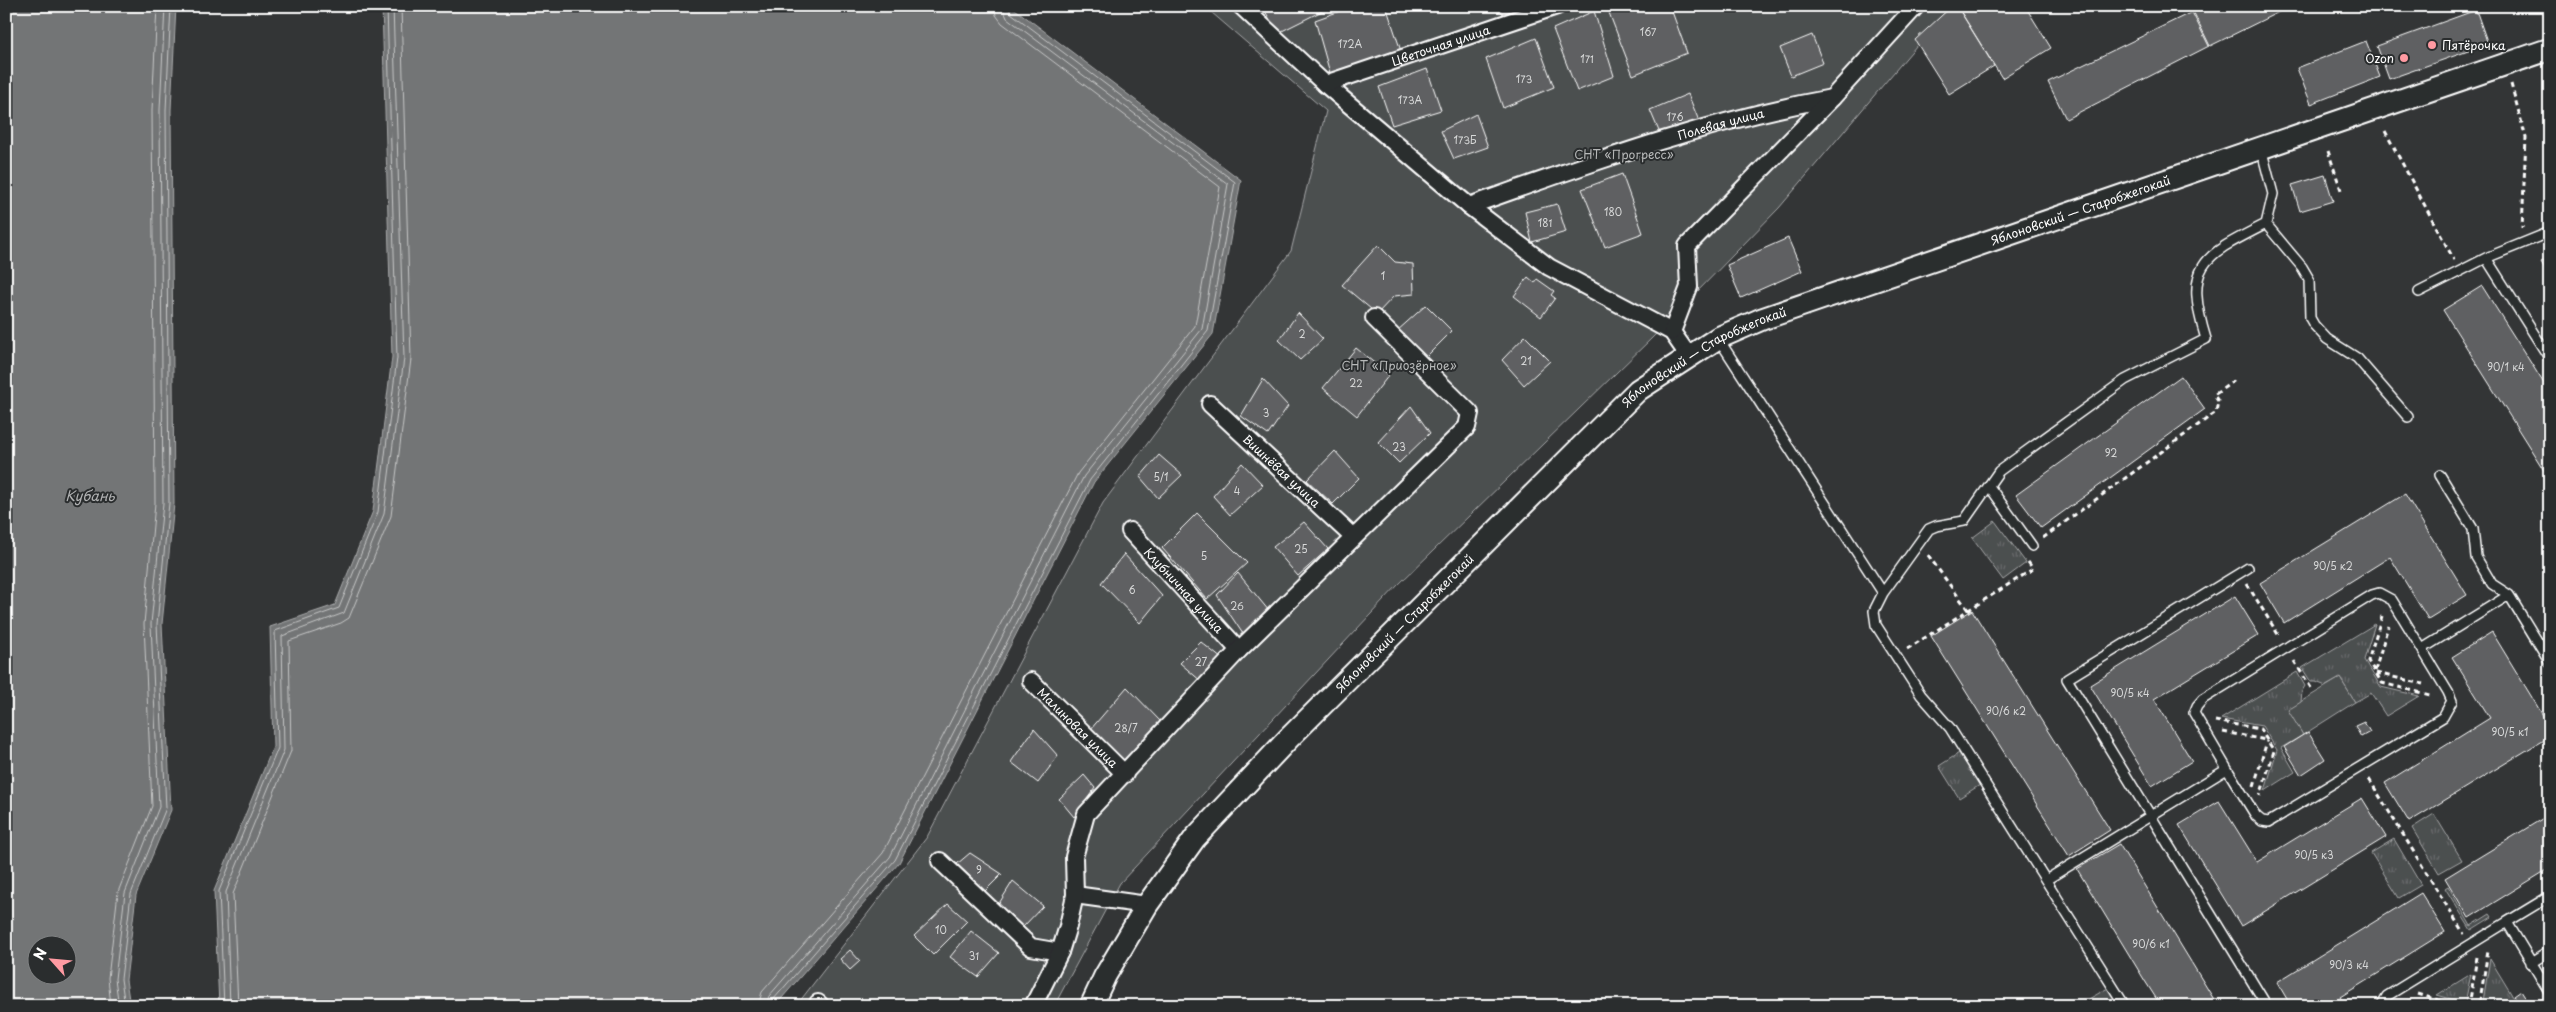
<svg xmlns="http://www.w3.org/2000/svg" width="2556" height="1012" viewBox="0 0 2556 1012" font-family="'Playpen Sans',sans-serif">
<defs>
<pattern id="park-tufts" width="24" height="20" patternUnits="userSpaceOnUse" patternTransform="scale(1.25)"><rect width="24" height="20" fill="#4c4f50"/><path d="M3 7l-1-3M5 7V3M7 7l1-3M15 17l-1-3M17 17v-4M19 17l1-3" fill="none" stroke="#67696a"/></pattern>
</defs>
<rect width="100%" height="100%" fill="#333536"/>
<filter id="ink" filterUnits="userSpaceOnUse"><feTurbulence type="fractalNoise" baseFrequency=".02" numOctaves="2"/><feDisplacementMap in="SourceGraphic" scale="10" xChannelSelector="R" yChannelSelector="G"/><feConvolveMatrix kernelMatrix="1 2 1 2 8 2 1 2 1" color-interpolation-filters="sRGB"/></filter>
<g filter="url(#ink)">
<!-- green -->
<path fill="#4c4f50" stroke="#a6a7a8" d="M1204,6H1950L1779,208L1652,338L1398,585L1120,883L1054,1006H796L927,837L1103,503L1291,251L1326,111Z
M2340,678L2355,702L2303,735L2287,710Z
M2448,886L2471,926L2490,914L2492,917L2471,930L2445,888Z"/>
<!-- park -->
<path fill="url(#park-tufts)" stroke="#a6a7a8" d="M1995,521L2026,563L2003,580L1972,538Z
M2375,624L2364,660L2381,687L2419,696L2386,716L2371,693L2355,702L2340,678L2326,686L2316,682H2311L2302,668Z
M2297,672L2305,686L2302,691L2301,702L2288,710L2303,735L2281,748L2295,772L2265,791L2277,750L2262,726L2221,719Z
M1959,753L1980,785L1959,798L1939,766Z
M2434,814L2462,860L2439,873L2412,828Z
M2394,839L2421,885L2399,898L2371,853Z
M2490,959L2518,1005L2526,1000L2529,1006H2477L2483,1001Z
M2471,974L2465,1003L2437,995Z
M2108,988L2119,1006H2091L2087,1000Z"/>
<!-- water -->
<path fill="#737576" stroke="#abacad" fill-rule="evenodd" d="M6,6H176L171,110L174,504L162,624L171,810L136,895L126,980L130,1006H6ZM38,944H68V974H38Z
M382,6H1011L1241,180L1213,334L1094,482L899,863L775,1006H219L214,891L273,747L270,627L335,605L373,511L392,357Z"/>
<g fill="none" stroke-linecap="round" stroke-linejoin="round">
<!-- shore -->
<path stroke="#c7c8c8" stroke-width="1" d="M111,1006L108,978L118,892L152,806L144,624L155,503L152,110L157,6
M119,1006L115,979L125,893L159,807L151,624L163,503L160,110L165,6
M125,1006L121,979L131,894L166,808L157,624L169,503L166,110L171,6
M224,1006L219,891L278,748L275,631L339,608L378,512L397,358L387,6
M230,1006L226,892L284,750L282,636L344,613L384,514L404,358L393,6
M238,1006L233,894L291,751L289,641L341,623L349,618L391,516L411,359L401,6
M758,1006L762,992L883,853L1078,473L1195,326L1220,187L1002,23L996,15L994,6
M766,1006L769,996L890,857L1084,476L1202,329L1228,184L1007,18L1002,6
M772,1006L773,1000L895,860L1090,480L1208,331L1235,182L1011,13L1008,6"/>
</g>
<!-- building -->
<path fill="#5f6162" stroke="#fff" d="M1262,6H1332L1278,33Z
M1354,6H1386L1401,51L1330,73L1315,20Z
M1498,6H1525L1503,14Z
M1617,6H1670L1687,53L1633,75L1608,10Z
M1952,6H1957L1994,66L1949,94L1915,40Z
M1957,6H2025L2051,48L2002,78Z
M2203,6H2286L2287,8L2210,46L2193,11Z
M2476,10L2488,44L2389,79L2377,46Z
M1594,11L1614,76L1577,91L1553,29Z
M2192,12L2209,46L2066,119L2048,82Z
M1812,35L1823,63L1791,76L1780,48Z
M1536,38L1554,87L1503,108L1486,59Z
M2366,41L2380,77L2311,104L2297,68Z
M1427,69L1441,110L1392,125L1379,87Z
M1688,94L1699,121L1661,136L1650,110Z
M1476,114L1488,147L1454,159L1441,131Z
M1622,174L1643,233L1605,247L1582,189Z
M2325,175L2333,201L2300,211L2292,185Z
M1557,204L1566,232L1532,242L1525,212Z
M1788,238L1802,271L1741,298L1727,265Z
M1378,245L1395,262L1413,264L1414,294L1394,296L1377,314L1342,285Z
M2550,257V277L2541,262Z
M1528,277L1535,283L1537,279L1554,291L1551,295L1555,298L1541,317L1514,296Z
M2482,286L2550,393V480L2443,310Z
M1426,305L1452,331L1424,359L1397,331Z
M1298,313L1323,339L1300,360L1279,340Z
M1525,336L1550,361L1524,385L1502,360Z
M1356,348L1389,375L1357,416L1323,388Z
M2181,376L2205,409L2041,528L2016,495Z
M1263,379L1288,406L1268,435L1241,416Z
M1411,406L1430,433L1399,463L1378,442Z
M1335,451L1359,478L1333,504L1307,480Z
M1159,455L1182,475L1158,498L1140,477Z
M1242,463L1263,485L1230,515L1213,496Z
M2405,494L2467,595L2428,619L2390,557L2284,623L2260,583Z
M1197,513L1247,563L1207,599L1162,548Z
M1304,522L1328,549L1298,576L1273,547Z
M1124,554L1162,596L1140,623L1101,583Z
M1238,573L1269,611L1243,634L1217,595Z
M2235,596L2259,635L2154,699L2192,761L2152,786L2090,685Z
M1972,610L2110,830L2069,856L1931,636Z
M2492,632L2550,727V736L2409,822L2385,783L2490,718L2452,657Z
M1201,642L1222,659L1202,682L1180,663Z
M1127,687L1162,723L1125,765L1090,730Z
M2364,722L2370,732L2361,737L2355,726Z
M1034,729L1058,756L1038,783L1011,762Z
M2308,732L2325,759L2301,775L2284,747Z
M1084,775L1095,788L1074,817L1059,799Z
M2362,798L2386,837L2241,926L2179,825L2219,801L2257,862Z
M2550,814V868L2469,918L2445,878Z
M2119,844L2218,1006H2161L2145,981L2077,869Z
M970,853L1002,874L985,891L957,864Z
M1013,881L1043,906L1022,928L998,905Z
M2421,893L2445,932L2340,997L2346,1006H2291L2277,982Z
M948,904L967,921L933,955L914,936Z
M971,931L999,953L978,977L950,957Z
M850,950L860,961L850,970L840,959Z
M2521,991L2526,999L2519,1003L2514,996Z"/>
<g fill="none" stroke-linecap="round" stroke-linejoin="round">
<!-- service casing -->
<g stroke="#fff" stroke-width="12">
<path id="service" d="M2261,148L2273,194L2266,224L2302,267L2309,279L2310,318L2314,325L2327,339L2357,358L2408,417
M2486,258L2550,359
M2419,292L2486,258L2550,232
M1718,338L1883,593L1929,529L1936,526L1964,521L1999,471L2125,380L2206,339C2183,264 2203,256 2266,224
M2440,475L2473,529L2476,557L2492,584L2509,595L2550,662
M1989,486L2032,546
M2248,568L2067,679L2267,1006
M1883,593L1874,611L1876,625L1921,695L1950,728L2125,1006
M2422,649L2509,595
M2046,880L2227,769L2194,713L2197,706L2203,699L2372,595L2379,593L2392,600L2448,692L2452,701L2443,717L2269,822L2262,821L2256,816L2227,769
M2507,922L2550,896
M2531,963L2550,951
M2381,1006L2387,996L2507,922L2550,993"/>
</g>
<!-- minor casing -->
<g stroke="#fff" stroke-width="20">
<g id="minor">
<path d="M1241,6L1325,84L1469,206L1549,267L1672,332L1688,355"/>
<path id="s1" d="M1325,84L1557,6"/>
<path id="s2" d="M1469,206C1588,164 1708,120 1832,98"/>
<path d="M1672,332L1689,287L1687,246L1832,98L1916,6"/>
<path id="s3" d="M1210,404L1353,537"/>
<path id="s4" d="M1130,531L1239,650"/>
<path id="s5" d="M1031,681L1125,774"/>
<path d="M940,861L1031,947L1060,952"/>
<path d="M1075,895L1147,905"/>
<path d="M818,1003L821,1006"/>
<path d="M1033,1006L1060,952L1068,926L1075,895L1074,857L1086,814L1239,650L1467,427L1470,413L1374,318"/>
</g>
</g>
<!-- tertiary casing -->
<g stroke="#fff" stroke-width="25">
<g id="tertiary">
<path id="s6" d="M1091,1006L1105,976L1147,905L1195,838L1289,738L1638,390L1718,338L1762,319L2550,49"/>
</g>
</g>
<!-- path -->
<path stroke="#fff" stroke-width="3" stroke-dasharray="5 4" stroke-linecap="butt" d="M2511,84L2526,138L2522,228
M2385,131L2454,260
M2328,151L2342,193
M2043,538L2216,412L2218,401L2214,395L2235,380
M1928,555L1968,610
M2247,584L2279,636
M2382,616L2368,661L2382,683L2430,695
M1907,649L2033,569L2026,559
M2294,661L2313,691
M2375,671L2388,626
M2376,673L2423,684
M2215,721L2260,729L2274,751L2260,796
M2223,732L2266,740
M2369,779L2464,934
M2254,786L2267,741
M2418,994L2457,1006
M2407,1001L2424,1006
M2469,1006L2477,957
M2471,1006L2480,1000L2488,951"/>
<!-- service -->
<use href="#service" stroke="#2a2d2e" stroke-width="9"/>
<!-- minor -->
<use href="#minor" stroke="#2a2d2e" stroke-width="16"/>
<!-- tertiary -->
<use href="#tertiary" stroke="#2a2d2e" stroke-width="21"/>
</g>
</g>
<!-- markers -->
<g fill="#ff9aa2" stroke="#2a2d2e" stroke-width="2">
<circle cx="2432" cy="45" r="5"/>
<circle cx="2404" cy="58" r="5"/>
</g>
<g text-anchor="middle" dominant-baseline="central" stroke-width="4" stroke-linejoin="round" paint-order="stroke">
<!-- number labels -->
<g font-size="10" fill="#d7d8d8">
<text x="1648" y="31">167</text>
<text x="1350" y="43">172А</text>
<text x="1587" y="58">171</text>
<text x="1524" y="78">173</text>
<text x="1410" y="99">173А</text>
<text x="1675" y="116">176</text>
<text x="1465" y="139">173Б</text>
<text x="1613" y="211">180</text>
<text x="1545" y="222">181</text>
<text x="1383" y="275">1</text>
<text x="1302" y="333">2</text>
<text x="1526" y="360">21</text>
<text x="2506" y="366">90/1 к4</text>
<text x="1356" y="382">22</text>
<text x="1266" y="412">3</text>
<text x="1399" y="446">23</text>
<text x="2111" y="452">92</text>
<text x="1161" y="476">5/1</text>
<text x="1237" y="490">4</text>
<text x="1301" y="548">25</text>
<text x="1204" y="555">5</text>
<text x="2333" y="565">90/5 к2</text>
<text x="1132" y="589">6</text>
<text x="1237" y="605">26</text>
<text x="1201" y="661">27</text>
<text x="2130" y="692">90/5 к4</text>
<text x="2006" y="710">90/6 к2</text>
<text x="1126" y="727">28/7</text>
<text x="2510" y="731">90/5 к1</text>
<text x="2314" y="854">90/5 к3</text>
<text x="979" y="869">9</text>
<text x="941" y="929">10</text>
<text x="2151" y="943">90/6 к1</text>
<text x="974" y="955">31</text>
<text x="2349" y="964">90/3 к4</text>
</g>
<!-- street labels -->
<g font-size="12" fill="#fff" stroke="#2a2d2e">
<text stroke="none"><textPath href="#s1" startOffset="122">Цветочная улица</textPath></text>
<text stroke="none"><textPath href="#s2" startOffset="265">Полевая улица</textPath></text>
<text stroke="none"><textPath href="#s6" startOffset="1308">Яблоновский — Старобжегокай</textPath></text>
<text stroke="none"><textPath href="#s6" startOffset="902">Яблоновский — Старобжегокай</textPath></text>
<text stroke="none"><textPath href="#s3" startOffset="98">Вишнёвая улица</textPath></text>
<text stroke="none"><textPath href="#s4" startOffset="80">Клубничная улица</textPath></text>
<text stroke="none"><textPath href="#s6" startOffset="498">Яблоновский — Старобжегокай</textPath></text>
<text stroke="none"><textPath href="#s5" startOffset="66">Малиновая улица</textPath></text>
</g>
<!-- poi labels -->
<g font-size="12" fill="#fff" stroke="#2a2d2e" text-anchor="start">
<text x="2442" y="45">Пятёрочка</text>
<text x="2394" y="58" text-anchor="end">Ozon</text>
</g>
<!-- park labels -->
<g font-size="12" fill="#b7b9b9" stroke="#2a2d2e">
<text x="1624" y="154">СНТ «Прогресс»</text>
<text x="1399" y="365">СНТ «Приозёрное»</text>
</g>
<!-- water labels -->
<g font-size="14" font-style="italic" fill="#b2b3b4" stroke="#2a2d2e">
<text x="90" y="495">Кубань</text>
</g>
</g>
<!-- margin -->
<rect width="2556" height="1012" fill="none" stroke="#2a2d2e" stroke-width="25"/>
<rect x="12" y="12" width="2531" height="987" fill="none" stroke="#fff" stroke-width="2" filter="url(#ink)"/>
<!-- north arrow -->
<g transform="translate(52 960) rotate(297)"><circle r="24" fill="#2a2d2e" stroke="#7f8182"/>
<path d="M0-4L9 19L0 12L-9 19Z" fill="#ff9aa2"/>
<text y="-8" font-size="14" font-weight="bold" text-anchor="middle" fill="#ffffff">N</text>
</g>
</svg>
